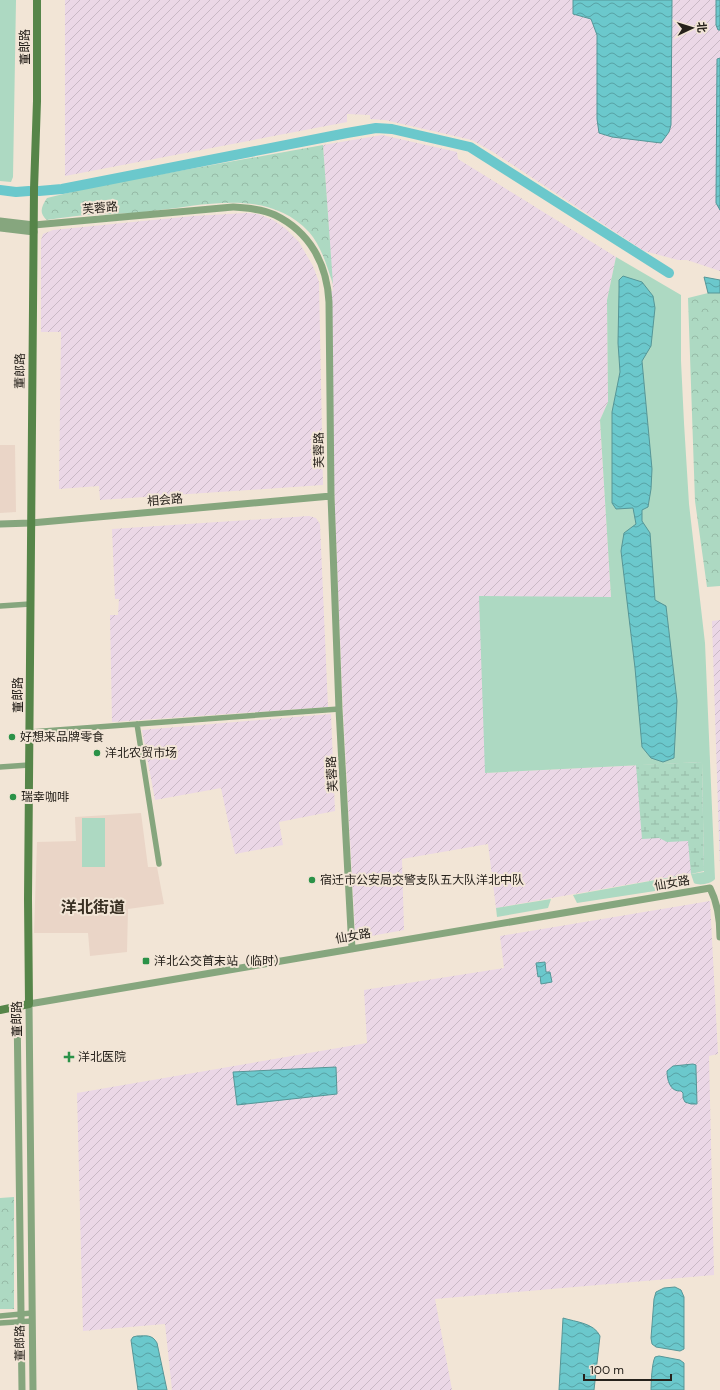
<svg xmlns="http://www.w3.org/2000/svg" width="720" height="1390" viewBox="0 0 720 1390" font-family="'DM Sans','Noto Sans SC',sans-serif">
<defs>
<pattern id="industrial-furrows" width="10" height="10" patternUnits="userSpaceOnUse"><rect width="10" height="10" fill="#ebd7e6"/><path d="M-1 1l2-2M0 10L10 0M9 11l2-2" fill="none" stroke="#c9b8c5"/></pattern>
<pattern id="forest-crowns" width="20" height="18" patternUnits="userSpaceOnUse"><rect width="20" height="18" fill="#add9c2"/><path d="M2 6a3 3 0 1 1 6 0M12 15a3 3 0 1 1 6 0" fill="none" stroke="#95baa6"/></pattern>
<pattern id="wetland-marsh" width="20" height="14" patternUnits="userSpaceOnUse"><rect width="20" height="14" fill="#add9c2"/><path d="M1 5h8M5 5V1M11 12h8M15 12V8" fill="none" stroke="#95baa6"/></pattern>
<pattern id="water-waves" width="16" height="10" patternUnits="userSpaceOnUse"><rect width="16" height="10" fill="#6bc8cc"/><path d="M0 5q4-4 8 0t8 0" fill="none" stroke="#58a2a5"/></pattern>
</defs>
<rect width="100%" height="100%" fill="#f2e5d6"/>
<!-- commercial -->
<path fill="#ead5c7" d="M0,445H15L16,512L0,513Z
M141,813L148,867H157L164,904L128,909L127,952L90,956L88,933H34L37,842L76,841L75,817Z"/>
<!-- industrial -->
<path fill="url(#industrial-furrows)" d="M65,0H720V271L687,260H678L644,251L493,152L472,140L385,120L370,119V115L347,114V122L65,176Z
M382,135L457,152L458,159L616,257L607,300L608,402L600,420L611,597L485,773L702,762L704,871L496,908L488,844L402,859L404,930L360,938L359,931L355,930L343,710L334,488L330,291H333L323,145Z
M247,213L258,214L273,220L285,228L299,242L313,266L319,282L323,485L100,500L99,486L59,489L61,332H41V240L43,234L53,230L193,216Z
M309,516L316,518L320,524L328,707L112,722L110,615H118L119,599H115L112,529Z
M720,620V870L712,621Z
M331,714L335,811L279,822L283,845L235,854L221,788L155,800L142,730Z
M710,901L718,1054L709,1056L714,1275L435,1299L452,1390H172L165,1324L83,1331L77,1093L367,1043L364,990L504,968L500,936Z"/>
<!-- grass -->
<path fill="#add9c2" d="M0,0H16L13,177L11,182L0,181Z
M616,257L681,295V361L684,423L689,504L705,643L715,879C711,884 699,886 694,883L691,874L704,872L702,762L485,773L479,596L611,597L600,420L608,402L607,300Z
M82,818H105V867H82Z
M683,875L684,885L681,887L577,903L573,895Z
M551,899L548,908L497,917L496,908Z"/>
<!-- forest -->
<path fill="url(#forest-crowns)" d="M323,145L333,284C327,267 322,247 309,232C268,188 205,205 153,211C131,214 109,214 86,215C73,216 60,218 47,220C38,213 42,206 47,198L96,186Z
M708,293H720V586L707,587L695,501L688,298Z
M14,1197V1309H0V1198Z"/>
<!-- wetland -->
<path fill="url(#wetland-marsh)" d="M702,762L704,871L691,874L688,841L667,842L659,838L642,839L636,765Z"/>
<!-- water -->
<path fill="url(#water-waves)" stroke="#569697" d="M573,0H672L671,125L669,132L661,143L612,137L599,133L597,119V35L591,19L573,14Z
M716,0H720V30H718L716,25Z
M720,58V210L716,203L717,59Z
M623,276L642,282L653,296L655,308L651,346L642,361L652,469L651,489L648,507L642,510V521L650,533L655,600L666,606L677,701L674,758L663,762L651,758L642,747L635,668L621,551L624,533L636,524L633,508L616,509L612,503V412L620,372L618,343L619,291V280Z
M704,277L720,280V293H708Z
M545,962L546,972H550L552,982L541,984L540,976L538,977L536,963Z
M693,1064L696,1065V1069L697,1104H691L685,1102L683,1098V1093L681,1091C670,1092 667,1080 667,1071L673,1066Z
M336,1067L337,1094L237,1105L233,1072Z
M675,1287L681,1290L684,1297V1349L680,1351L656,1347L652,1344L651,1338L654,1299L656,1292L664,1288Z
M563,1318C576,1322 594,1323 600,1336L594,1390H559Z
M137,1336C146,1336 152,1334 157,1343L167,1390H138L131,1340L133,1337Z
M659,1356L680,1360L684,1363V1390H651C651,1382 652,1363 655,1357Z"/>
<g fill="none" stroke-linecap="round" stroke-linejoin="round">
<!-- river -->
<path stroke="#6bc8cc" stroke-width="10" d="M0,190L16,192L29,191
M39,191L62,189L347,133L376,128L392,129L470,147L669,273"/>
<!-- minor -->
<path stroke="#86a67e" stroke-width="5.5" d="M0,606L30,604
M137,724L159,864
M30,732L339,709
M0,767L29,765
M0,1316L32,1313
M0,1323L32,1321"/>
<!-- tertiary -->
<path stroke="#86a67e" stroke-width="7" d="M0,221L34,225L233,207C247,208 262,209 275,215C310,232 327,264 329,302L331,496L339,709L352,949
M0,228L34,232
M0,524L31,523L331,496
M17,1007L22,1390
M33,1390L29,1004L710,888C718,904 720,920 720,937"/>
<!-- secondary -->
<path stroke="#568549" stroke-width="8" d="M0,1010L29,1004L28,899L34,189L37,101V0"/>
</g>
<!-- markers -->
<g fill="#2b9248" stroke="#f2e5d6" stroke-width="1.5">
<circle cx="12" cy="737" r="4"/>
<circle cx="97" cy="753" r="4"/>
<circle cx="13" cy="797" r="4"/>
<circle cx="312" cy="880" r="4"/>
<rect x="142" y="957" width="8" height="8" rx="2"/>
<path d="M67 1051h4v4h4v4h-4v4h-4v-4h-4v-4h4z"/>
</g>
<g text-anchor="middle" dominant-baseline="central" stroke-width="4" stroke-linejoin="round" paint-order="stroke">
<!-- street labels -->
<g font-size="12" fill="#26211b" stroke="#f2e5d6">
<text transform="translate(25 47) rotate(-90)">董郎路</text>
<text transform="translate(100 208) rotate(-5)">芙蓉路</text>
<text transform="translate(20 371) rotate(-89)">董郎路</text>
<text transform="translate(319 450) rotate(-91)">芙蓉路</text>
<text transform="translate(165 500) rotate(-5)">相会路</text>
<text transform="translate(18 695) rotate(-90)">董郎路</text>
<text transform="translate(332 774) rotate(-93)">芙蓉路</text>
<text transform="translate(672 883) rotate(-10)">仙女路</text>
<text transform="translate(353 936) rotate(-10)">仙女路</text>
<text transform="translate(17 1019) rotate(-90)">董郎路</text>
<text transform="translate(20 1343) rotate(-91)">董郎路</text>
</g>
<!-- poi labels -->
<g font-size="12" fill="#26211b" stroke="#f2e5d6" text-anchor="start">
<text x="20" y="737">好想来品牌零食</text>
<text x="105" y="753">洋北农贸市场</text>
<text x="21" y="797">瑞幸咖啡</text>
<text x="320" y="880">宿迁市公安局交警支队五大队洋北中队</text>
<text x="154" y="961">洋北公交首末站（临时）</text>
<text x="78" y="1057">洋北医院</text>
</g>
<!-- district labels -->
<g font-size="16" font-weight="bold" fill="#393023" stroke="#f2e5d6">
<text x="93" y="907">洋北街道</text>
</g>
</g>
<!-- north arrow -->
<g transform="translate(692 28) rotate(86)" stroke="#f2e5d6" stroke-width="3" paint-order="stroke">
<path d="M0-3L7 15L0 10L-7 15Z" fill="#26211b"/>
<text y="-6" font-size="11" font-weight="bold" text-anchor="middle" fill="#26211b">北</text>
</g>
<!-- scale -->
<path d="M584 1374v6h87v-6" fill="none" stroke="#26211b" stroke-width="2"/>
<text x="590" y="1374" font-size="12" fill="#26211b" stroke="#f2e5d6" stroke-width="3" paint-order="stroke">100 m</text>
</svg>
